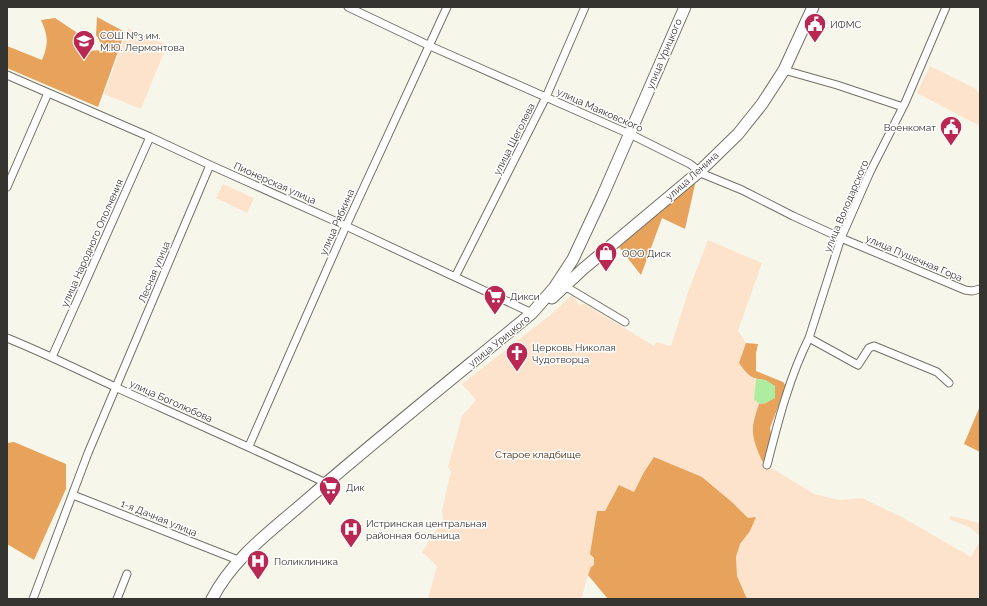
<svg xmlns="http://www.w3.org/2000/svg" width="987" height="606" viewBox="0 0 987 606" font-family="Raleway,sans-serif">
<rect width="100%" height="100%" fill="#f7f6eb"/>
<!-- green -->
<path fill="#fde3cb" d="M128,28L167,45L141,109L104,94Z
M930,66L974,88L980,94V126L917,93Z
M223,184L254,198L247,213L216,198Z
M708,240L762,263L738,331L746,343L739,363L748,375L756,379L754,399L759,404L753,422L765,464L814,494L839,500L862,498L902,517L971,557L980,541V599H747L737,576L736,557L740,544L750,531L756,517L749,519L733,503L702,477L644,472L634,492L619,485L605,511L594,565C587,570 584,591 582,599H428L437,566L422,552L443,519L442,510L451,472L448,467L462,416L476,400L462,384L554,312L572,295L580,305L583,303L654,346L656,342L671,346L688,292Z
M951,516L980,523V536L969,527L949,519Z"/>
<!-- forest -->
<path fill="#e7a25b" d="M97,17L125,32L98,107L7,68V46L42,60C49,43 48,36 41,20L55,18L76,32L84,40L86,51L105,50L96,35Z
M696,180L685,229L662,218L641,275L619,247Z
M746,343L758,344L756,353V371L783,382L786,386L770,428L771,434L765,462L762,461C751,435 750,430 759,404L766,403V380C750,379 748,375 739,363Z
M980,406V452L964,444Z
M14,442L66,464V489L34,560L7,544V443Z
M654,457L702,477L733,503L748,518L756,517L750,531L740,544L736,557L737,576L747,599H608L588,575L591,567L594,565V558L590,554L597,511H605L619,485L634,492L644,472Z"/>
<!-- water -->
<path fill="#aeeca0" d="M756,379L766,380L775,386V398L766,403L759,404L754,399Z"/>
<g fill="none" stroke-linecap="round" stroke-linejoin="round">
<!-- street casing -->
<g stroke="#727167" stroke-width="9">
<path id="street" d="M348,7L430,46L634,136L690,164L703,174L742,190L793,216L841,238L965,290L972,291L980,289
M784,70L837,85L903,107
M7,75L150,137L210,165L346,226L532,313
M7,187L48,93
M455,277L546,97L585,7
M563,285L625,322
M7,338C44,353 79,370 115,387C186,419 256,450 326,483
M809,338L858,365L869,348L874,346L937,372L949,383
M52,357L150,137
M249,446L346,226L447,7
M767,465C778,422 789,378 809,338L841,238L870,172L905,103L946,7
M73,495L238,560
M33,599L88,453L210,165
M117,599L127,574"/>
</g>
<!-- secondary casing -->
<g stroke="#727167" stroke-width="13">
<path id="secondary" d="M552,298L583,269L700,171L738,134L762,104L784,70L813,7
M212,599C234,556 275,528 310,497C383,434 458,374 532,313L554,288L573,259L602,197L685,7"/>
</g>
<!-- street -->
<use href="#street" stroke="#fff" stroke-width="7"/>
<!-- secondary -->
<use href="#secondary" stroke="#fff" stroke-width="11"/>
</g>
<!-- icons -->
<defs>
<g id="civic-pin" transform="scale(1.15)"><path d="M0 17L-7.5 6A9.5 9.5 0 1 1 7.5 6Z" fill="#b82853" stroke="#fff"/><path d="M-.6-6.5H3V-4.5H.6V-3L4-1V1h2V6H-6V1h2V-1L-.6-3ZM-1.2 2.5V6h2.4V2.5Z" fill="#fff"/></g>
<g id="school-pin" transform="scale(1.15)"><path d="M0 17L-7.5 6A9.5 9.5 0 1 1 7.5 6Z" fill="#b82853" stroke="#fff"/><path d="M0-5L7-2L0 1L-7-2ZM-4 1L0 2.5L4 1V4Q0 6-4 4Z" fill="#fff"/></g>
<g id="shop-pin" transform="scale(1.15)"><path d="M0 17L-7.5 6A9.5 9.5 0 1 1 7.5 6Z" fill="#b82853" stroke="#fff"/><path d="M-5-2.5h2.3a2.7 3.5 0 0 1 5.4 0H5L5.5 6h-11ZM-1.5-2.5h3a1.5 2.3 0 0 0-3 0Z" fill="#fff"/></g>
<g id="supermarket-pin" transform="scale(1.15)"><path d="M0 17L-7.5 6A9.5 9.5 0 1 1 7.5 6Z" fill="#b82853" stroke="#fff"/><path d="M-6-5.5h2.5l.6 2H6L4.5 2H-2.5L-4.4-4H-6ZM-1.5 3.2a1.3 1.3 0 1 0 .1 0ZM3 3.2a1.3 1.3 0 1 0 .1 0Z" fill="#fff"/></g>
<g id="church-pin" transform="scale(1.15)"><path d="M0 17L-7.5 6A9.5 9.5 0 1 1 7.5 6Z" fill="#b82853" stroke="#fff"/><path d="M-1.2-6h2.4v3.5h3.3v2.4h-3.3V6h-2.4V-.1h-3.3v-2.4h3.3Z" fill="#fff"/></g>
<g id="hospital-pin" transform="scale(1.15)"><path d="M0 17L-7.5 6A9.5 9.5 0 1 1 7.5 6Z" fill="#b82853" stroke="#fff"/><path d="M-5-5h3v3.5h4V-5h3V5h-3V1.5h-4V5h-3Z" fill="#fff"/></g>
</defs>
<g fill-rule="evenodd">
<use href="#civic-pin" x="815" y="24"/>
<use href="#school-pin" x="84" y="41"/>
<use href="#civic-pin" x="951" y="127"/>
<use href="#shop-pin" x="606" y="253"/>
<use href="#supermarket-pin" x="495" y="296"/>
<use href="#church-pin" x="517" y="353"/>
<use href="#supermarket-pin" x="330" y="487"/>
<use href="#hospital-pin" x="351" y="529"/>
<use href="#hospital-pin" x="258" y="561"/>
</g>
<g text-anchor="middle" dominant-baseline="central" stroke-width="3" stroke-linejoin="round" paint-order="stroke">
<!-- poi labels -->
<g font-size="10" fill="#353430" stroke="#fff" text-anchor="start">
<text x="830" y="24">ИФМС</text>
<text x="100" y="35">СОШ №3 им.<tspan x="100" dy="12">М.Ю. Лермонтова</tspan></text>
<text x="936" y="127" text-anchor="end">Военкомат</text>
<text x="622" y="253">ООО Диск</text>
<text x="510" y="296">Дикси</text>
<text x="532" y="347">Церковь Николая<tspan x="532" dy="12">Чудотворца</tspan></text>
<text x="346" y="487">Дик</text>
<text x="366" y="523">Истринская центральная<tspan x="366" dy="12">районная больница</tspan></text>
<text x="274" y="561">Поликлиника</text>
</g>
<!-- street labels -->
<g font-size="10" fill="#353430" stroke="#fff">
<text transform="translate(664 54) rotate(-67)">улица Урицкого</text>
<text transform="translate(600 110) rotate(24)">улица Маяковского</text>
<text transform="translate(514 139) rotate(-63)">улица Щеголева</text>
<text transform="translate(692 176) rotate(-42)">улица Ленина</text>
<text transform="translate(275 183) rotate(24)">Пионерская улица</text>
<text transform="translate(846 206) rotate(-67)">улица Володарского</text>
<text transform="translate(337 222) rotate(-66)">улица Рябкина</text>
<text transform="translate(92 243) rotate(-66)">улица Народного Ополчения</text>
<text transform="translate(914 258) rotate(23)">улица Пушечная Гора</text>
<text transform="translate(154 272) rotate(-67)">Лесная улица</text>
<text transform="translate(499 341) rotate(-39)">улица Урицкого</text>
<text transform="translate(171 401) rotate(24)">улица Боголюбова</text>
<text transform="translate(159 518) rotate(22)">1-я Дачная улица</text>
</g>
<!-- park labels -->
<g font-size="10" fill="#422707" stroke="#fff">
<text x="538" y="454">Старое кладбище</text>
</g>
</g>
<!-- border -->
<rect width="987" height="606" fill="none" stroke="#353430" stroke-width="16"/>
</svg>
